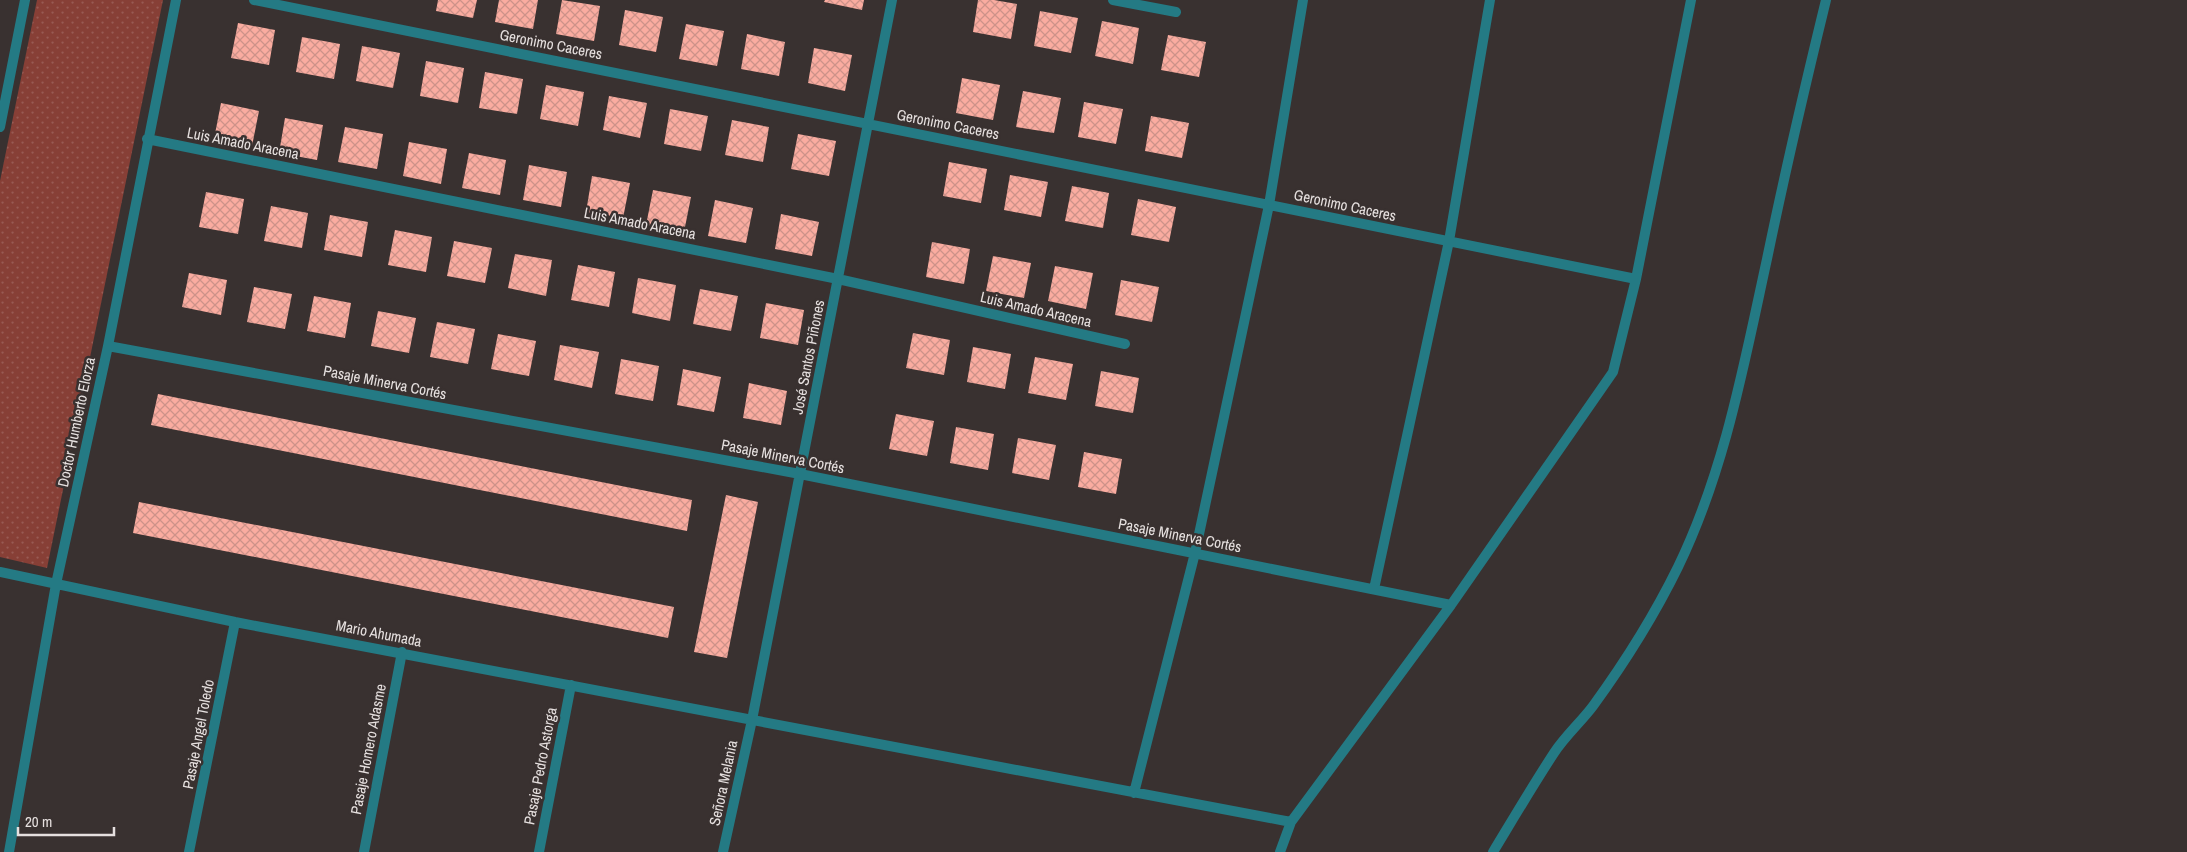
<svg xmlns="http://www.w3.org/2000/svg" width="2187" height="852" viewBox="0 0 2187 852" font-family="'Archivo Narrow',sans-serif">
<defs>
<pattern id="green-dots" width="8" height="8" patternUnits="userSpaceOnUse" patternTransform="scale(1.25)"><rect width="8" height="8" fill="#873f36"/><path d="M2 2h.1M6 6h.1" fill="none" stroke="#985a53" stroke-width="1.8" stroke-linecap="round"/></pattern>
<pattern id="building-cross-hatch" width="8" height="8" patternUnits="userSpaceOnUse" patternTransform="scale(1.25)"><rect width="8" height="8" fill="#faaca0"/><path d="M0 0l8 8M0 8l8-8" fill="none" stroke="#cd9289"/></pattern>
</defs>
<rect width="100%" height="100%" fill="#393130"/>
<!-- green -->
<path fill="url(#green-dots)" d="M37,0H163L47,568L0,557V181Z"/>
<!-- building -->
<path fill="url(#building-cross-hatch)" d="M438,0H477L473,18L436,11Z
M499,0H538L533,29L495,22Z
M562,0L600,6L594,41L556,34Z
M825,0H864L862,10L824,2Z
M978,0H994L1017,4L1011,39L973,32Z
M625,10L663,17L656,52L619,45Z
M1040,11L1078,18L1071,53L1034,46Z
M1102,21L1139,28L1133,64L1095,56Z
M238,23L275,30L269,65L231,58Z
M686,24L724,31L717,66L679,59Z
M747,34L785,42L779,76L741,69Z
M1168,35L1206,42L1199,77L1161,70Z
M302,37L340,44L334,79L296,72Z
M362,46L400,53L393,88L356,81Z
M814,48L852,55L845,91L808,83Z
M426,61L464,68L458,103L420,96Z
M485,72L523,79L517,114L479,108Z
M962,78L1000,85L993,120L956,113Z
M546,85L584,92L578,126L540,119Z
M1023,91L1061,98L1054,133L1016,127Z
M609,96L647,103L640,138L603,130Z
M1084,102L1123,109L1116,144L1078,137Z
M221,103L259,111L252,146L214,139Z
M670,109L708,116L701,151L664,144Z
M1151,116L1189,123L1182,158L1145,151Z
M285,118L323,125L317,160L279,153Z
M732,120L769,127L763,162L725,155Z
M345,127L383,134L377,169L338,162Z
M798,134L836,141L829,176L791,169Z
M409,142L447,149L441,184L403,176Z
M469,153L506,160L500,195L462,188Z
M949,162L987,169L981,203L943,196Z
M529,165L567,172L561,207L523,200Z
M1010,175L1048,182L1041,217L1004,210Z
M592,176L630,183L623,218L586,212Z
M1072,186L1109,193L1103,228L1065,221Z
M653,190L691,197L684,232L646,225Z
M206,192L244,199L238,234L199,227Z
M1138,199L1176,207L1169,242L1131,235Z
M715,200L753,208L746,243L708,236Z
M271,206L308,213L302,248L264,241Z
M781,214L819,222L812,256L775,249Z
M330,215L368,222L362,257L324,250Z
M395,230L432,237L426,272L388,265Z
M454,241L492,248L485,283L447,276Z
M932,242L970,249L964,284L926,277Z
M515,254L552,260L546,296L508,288Z
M993,256L1031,263L1024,298L986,291Z
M578,265L615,272L609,307L571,300Z
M1055,266L1093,273L1086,309L1048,301Z
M189,273L227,280L221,315L182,307Z
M638,278L676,285L670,321L632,313Z
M1121,280L1159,287L1152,322L1115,315Z
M254,287L292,294L285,329L247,322Z
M700,289L738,296L731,331L693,324Z
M314,296L351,303L345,338L307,331Z
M766,303L804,310L798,345L760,338Z
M378,311L416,318L409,353L371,346Z
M437,322L475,329L468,364L430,357Z
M913,333L950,340L944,375L906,368Z
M498,334L536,341L529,376L491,369Z
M560,345L599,352L592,388L554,380Z
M973,347L1011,354L1005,389L967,382Z
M1035,357L1073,364L1066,400L1028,393Z
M621,359L659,366L653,401L615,394Z
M683,369L721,377L714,412L677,405Z
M1101,371L1139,378L1133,413L1095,406Z
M749,383L787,391L781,425L743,418Z
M158,394L692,500L687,531L151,425Z
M896,414L934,421L927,456L889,449Z
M956,427L994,434L988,470L950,463Z
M1018,438L1056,445L1049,480L1012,473Z
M1084,452L1122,459L1116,494L1078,487Z
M726,495L758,502L727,658L694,652Z
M139,502L674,607L668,638L133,533Z"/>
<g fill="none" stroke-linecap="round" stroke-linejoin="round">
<!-- minor -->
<path stroke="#247a84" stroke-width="10" d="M254,0L1636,279
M1113,0L1176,12
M0,127L25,0
M147,139L838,279L1125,344
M108,346L800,474L1451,605
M0,572L235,622L1291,822L1451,605L1613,372L1636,279L1691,0
M1374,589L1449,241L1490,0
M1134,793L1195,553L1269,205L1303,0
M9,852L56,584L108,346L176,0
M189,852L235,622
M364,852L402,652
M539,852L571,685
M723,852L752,720L892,0
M1280,852L1291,822
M1493,852C1513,819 1533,785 1554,753C1565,736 1581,722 1593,706C1625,662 1654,616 1678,567C1725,470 1744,364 1767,259C1785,172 1805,86 1826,0"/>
</g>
<g text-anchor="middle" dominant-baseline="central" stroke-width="5" stroke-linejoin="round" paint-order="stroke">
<!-- street labels -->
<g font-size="15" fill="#e6e0df" stroke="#393130">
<text transform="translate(551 44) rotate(11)">Geronimo Caceres</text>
<text transform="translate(948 124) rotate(11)">Geronimo Caceres</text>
<text transform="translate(243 143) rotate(11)">Luis Amado Aracena</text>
<text transform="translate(1345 205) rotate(12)">Geronimo Caceres</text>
<text transform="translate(640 223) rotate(11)">Luis Amado Aracena</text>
<text transform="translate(1036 309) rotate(13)">Luis Amado Aracena</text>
<text transform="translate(808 357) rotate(-79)">José Santos Piñones</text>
<text transform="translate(385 382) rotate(11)">Pasaje Minerva Cortés</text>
<text transform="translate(76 422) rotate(-78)">Doctor Humberto Elorza</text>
<text transform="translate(783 456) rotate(11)">Pasaje Minerva Cortés</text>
<text transform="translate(1180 535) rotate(11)">Pasaje Minerva Cortés</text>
<text transform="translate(379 633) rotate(11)">Mario Ahumada</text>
<text transform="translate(198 734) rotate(-79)">Pasaje Angel Toledo</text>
<text transform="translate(368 749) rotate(-79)">Pasaje Homero Adasme</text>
<text transform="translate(540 766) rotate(-79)">Pasaje Pedro Astorga</text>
<text transform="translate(723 783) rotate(-78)">Señora Melania</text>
</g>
</g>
<!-- scale -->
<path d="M18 827v8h96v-8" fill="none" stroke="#e6e0df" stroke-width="2.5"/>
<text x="25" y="827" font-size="15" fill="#e6e0df" stroke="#393130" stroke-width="4" paint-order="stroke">20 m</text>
</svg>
